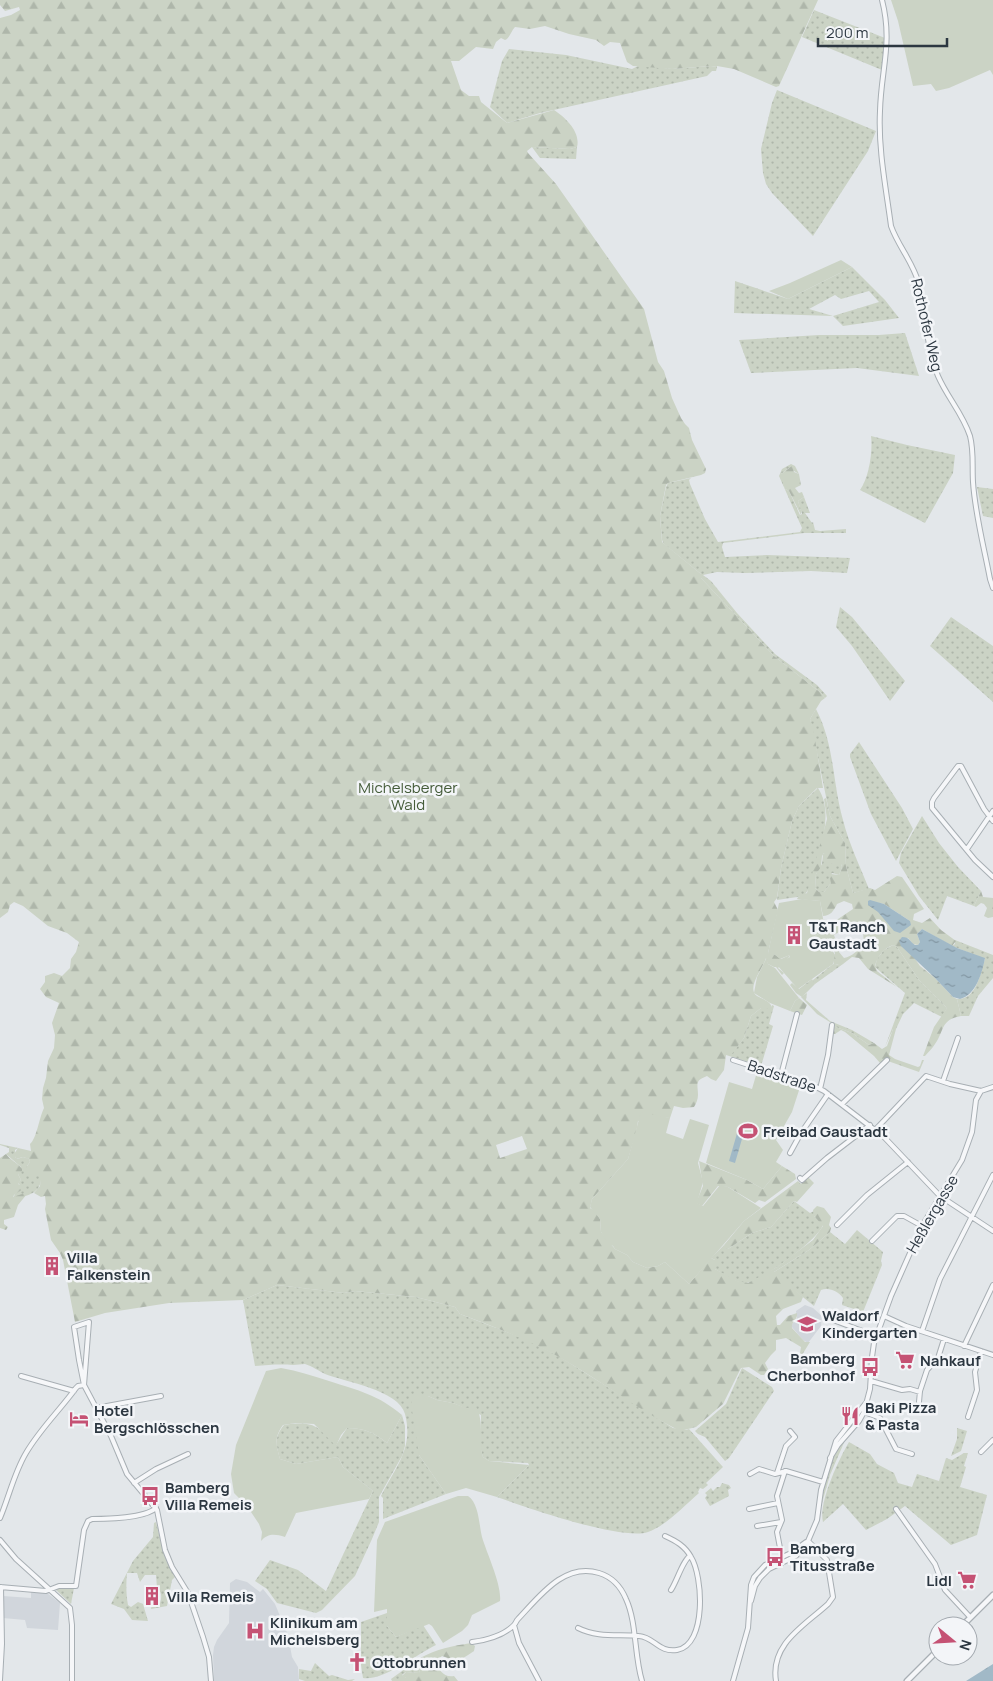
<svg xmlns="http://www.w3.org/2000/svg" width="993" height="1681" viewBox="0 0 993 1681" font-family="Manrope,sans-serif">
<defs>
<pattern id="grass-dots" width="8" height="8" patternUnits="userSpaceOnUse" patternTransform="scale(1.25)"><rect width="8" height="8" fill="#cbd3c5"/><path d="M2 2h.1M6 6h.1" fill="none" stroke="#aeb6aa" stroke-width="1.8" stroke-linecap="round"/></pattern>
<pattern id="forest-firs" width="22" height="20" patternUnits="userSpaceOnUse" patternTransform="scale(1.25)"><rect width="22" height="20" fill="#cbd3c5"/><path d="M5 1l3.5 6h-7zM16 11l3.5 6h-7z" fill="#aeb6aa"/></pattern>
<pattern id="water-ripples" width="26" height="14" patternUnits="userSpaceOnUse" patternTransform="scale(1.25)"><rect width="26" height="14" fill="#a1b9c7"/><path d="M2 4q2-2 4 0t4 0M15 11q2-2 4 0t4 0" fill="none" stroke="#8397a3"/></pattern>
</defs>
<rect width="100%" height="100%" fill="#e3e7ea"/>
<!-- built -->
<path fill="#d1d6dc" d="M805,1305L813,1308L822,1316L821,1326L808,1343L803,1340L791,1326L797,1318L796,1311Z
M236,1579L247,1582L260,1592L263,1589L275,1604L288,1635L292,1657L298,1667L299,1681H214L213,1655L214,1647L217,1640L229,1623L230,1583Z
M31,1592L47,1593L60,1603L58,1630L27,1628L25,1620L3,1618V1596L31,1598Z"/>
<!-- grass -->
<path fill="url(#grass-dots)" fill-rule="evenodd" d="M814,10L885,38L886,42L882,70L802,37Z
M509,49L566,55L632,69L640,65L672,69L711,66L717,67L716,71H712L707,76L540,113L507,123L490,107L502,61Z
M777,90L876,131L868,151L813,236L772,193L766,184L763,173L761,149L772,103Z
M532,147L570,149L577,147L576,159L540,158Z
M852,267L885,300L899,318L843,326L833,316L734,313L735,281L788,299ZM869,291L879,302L833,316L809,309L835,295L841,299Z
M905,333L919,376L857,368L751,373L739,340L819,335H879Z
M871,436L907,445L955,455L953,473L925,523L860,490C869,478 873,451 871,436Z
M791,464L795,466L799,474L789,468L781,474L785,489L789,491L800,515L802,514L798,501L804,497L810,513H805L812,523L813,522L815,530L820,531L846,529V533H804L723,543L722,547L725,557L767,555L850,558L847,573L811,571L745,573L717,572L703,575L711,581L737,613L775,654L817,685L827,696L825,698L821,693L774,656L701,578V574L664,544L662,540L660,516L666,487L668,483L691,478L689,480L690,484L705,519L718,542L800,532L802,528L779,476L782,469Z
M977,487L993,489V518L983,516Z
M840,607L852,617L905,681L890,701L852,646L836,627Z
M951,617L993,646V702L930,646Z
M816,709C835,746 832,781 843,820C849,844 860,866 869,889L853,893L846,866L845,843L830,816L810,719Z
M859,742L902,808L913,829L896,861L871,814L850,757V754Z
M818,788C836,815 817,857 810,887L804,896L777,900L781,868L792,821L799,806Z
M922,816L939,843L958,867L981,891L974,906L947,896L938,920L919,896L899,863L901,853Z
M825,853L833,864H841L842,867L839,875L832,873L831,875V883L824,892H819L815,888L816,874L822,864L823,854Z
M955,940L993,955V978L978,996L969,1016H961L957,999C977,1000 980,973 985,959L952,946L955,944Z
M893,945L897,947L919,980L947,1008L942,1017L914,1003L903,1014L896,1029H893L885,1047L905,993L875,967L877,959L884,950Z
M841,963L843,964L815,984L813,983V980L833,964L837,965Z
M807,993L806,1000L830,1021L852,1030L874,1043L869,1045L852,1033L833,1026V1024L817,1014L801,997Z
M772,1005L774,1006L769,1024L773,1026L761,1066L726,1055L731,1054L744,1038L751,1016L761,1008L772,1007Z
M0,1144L18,1148L15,1150V1157L17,1159L23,1157L29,1159L30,1162L27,1166L35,1174L41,1173C43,1193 29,1196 13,1198L20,1185L18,1183L21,1180L18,1174L21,1167L6,1154L9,1152V1148L0,1145Z
M794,1201L810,1213L814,1211V1216L823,1225C818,1240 763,1280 747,1283C736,1284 724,1274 715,1269V1260L711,1258L724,1245L728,1249L752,1233L771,1227Z
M857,1230L883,1252L881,1261L882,1265L863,1312L842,1305L843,1298C838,1291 829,1287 821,1290L814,1306L774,1274V1272L809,1250L830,1232L845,1244Z
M277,1285L344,1293L355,1291L416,1297L455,1307L460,1314L530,1341L560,1357L673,1428L686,1430L689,1429L723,1467L706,1483L708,1485L703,1489L700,1488L698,1492L699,1493C684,1506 667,1525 648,1532C622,1541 525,1507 497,1497L529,1465L528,1463L489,1461L483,1457L481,1450V1415L453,1403L437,1400L428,1396L419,1455L446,1494L383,1519V1498L381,1496C395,1467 414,1449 405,1414C399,1390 345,1382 325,1374C319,1371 312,1366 305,1364C301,1364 297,1365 293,1365C280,1364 268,1365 255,1366L243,1300Z
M742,1368L772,1387L774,1391L729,1458L725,1461L705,1437L698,1434L695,1431L726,1404Z
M402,1415L405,1426V1446L402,1456L379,1497V1522L372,1539L355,1576L322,1610L316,1613L277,1603L267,1589L255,1581L270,1560L298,1570L326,1591L373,1491L343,1467L338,1457L296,1464L280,1459C276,1445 274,1437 284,1425C313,1421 317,1425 336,1445L347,1428C364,1428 375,1433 387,1443Z
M957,1428L967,1431L961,1451L951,1456L957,1439Z
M846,1438L830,1475L822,1503C820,1483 833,1453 846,1438Z
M849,1442L870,1454L877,1464L894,1473L898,1483L912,1487L917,1474L939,1481L946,1458L952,1460L964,1453H968L964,1466L966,1467L960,1487L987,1495L977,1535L951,1545L905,1506L887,1519L866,1530L843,1504L823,1522C818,1503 839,1459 849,1442Z
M722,1483L729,1485L731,1488L728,1490L729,1496L710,1506L705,1498L707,1495L705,1493L711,1488L713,1491L717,1487H720Z
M156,1522L163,1550L176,1576L172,1580L167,1606L151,1609L152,1604L160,1603C162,1597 162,1592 157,1588L156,1575H145L140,1582L137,1573H127C126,1584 126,1594 128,1605L131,1607L138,1602L143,1604L148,1621L132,1620L124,1609L111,1604L133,1561L153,1537L154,1523Z
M74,1588L71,1604L55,1589Z
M387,1613V1626L396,1637L423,1625L436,1645C417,1654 384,1681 363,1678L361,1665V1622Z
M420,1658L421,1661L419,1673L406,1672L402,1675L406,1678V1681H392L391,1679Z
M315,1663L329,1676L332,1675L348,1680L355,1679L352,1681H305L299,1679V1669L311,1671Z"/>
<!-- forest -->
<path fill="url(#forest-firs)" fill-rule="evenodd" d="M0,0H818L779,86L776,87L734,69L717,66V67L711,66L672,69L633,66L627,62L620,43L610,42L604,46L596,40L569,34L545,26L530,29L515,27C511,31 510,38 505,40L501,38L496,42L493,49L476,47L459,61H451L461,90L469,96H479L481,102L507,123L554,110C565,117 581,132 577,147L570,149L532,147L527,151L528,153L556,184L644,309L658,362L664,371L672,398L681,418L685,424L689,428L692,440L706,469L705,473L701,475L668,483L666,485L660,516L662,542L701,574V578L774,656L821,693L825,698L821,701L810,719L814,733L823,788H817L799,806L792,821L781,868L777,898L774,902L778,910L768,953L774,954L781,959L790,955V956L778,968L784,973L782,975L776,967H774L768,964L766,958C763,969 744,990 759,997C765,1000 770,1002 772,1007L769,1009L761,1008L751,1016L744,1038L731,1055H726L724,1070L716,1081L711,1079L707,1076C694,1081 698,1084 698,1095C698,1099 696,1104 694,1107L683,1108L674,1106L670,1118L659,1117L638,1121L636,1133L628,1159L592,1199L590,1208L595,1211L600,1219L601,1232L615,1249L627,1255L633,1262L647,1268L658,1266L665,1262L689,1284L711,1258L715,1260V1269L737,1281L748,1283L777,1267L813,1240L823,1226L814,1216L813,1210L817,1206L824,1208L831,1217L829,1225L831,1228L830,1232L809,1250L774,1272L803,1297L801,1302L783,1309L776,1316L777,1325H780L788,1316L797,1313C798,1320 791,1322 792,1328L805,1342H810L802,1355L800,1353L801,1347L786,1338L776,1340V1350L771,1355L765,1363L768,1369L764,1375H761L749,1367L741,1368L723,1404L696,1427L680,1431C638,1410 600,1380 559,1357C527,1339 494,1327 460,1314L455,1307L416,1297L355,1291L344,1293L277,1285L243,1300L169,1303L105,1313L75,1322L63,1260L60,1253L51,1240L45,1209L46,1204L45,1196L41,1197L34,1193L40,1186L41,1174H28L25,1169L30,1162L29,1159L23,1157L16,1159L14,1154L18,1148L31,1151L30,1144C37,1138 39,1118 44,1108L42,1099L43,1088L46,1078L48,1061L54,1048L55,1035L52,1023L59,1003L46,997L40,989L45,982V976L54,973L62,976L70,968L71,959L76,952L79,942L67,933L48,926L23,906L14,902L10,905L8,912L0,918V18L11,15L20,10L19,7L5,11L0,5ZM522,1136L527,1149L500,1158L496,1145Z
M792,466L794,472L799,474L801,485L795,488L799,493L802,492L804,497L798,501L801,510V515L789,491L785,489L781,478V474Z
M826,798L830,816L845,843L846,866L853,893L870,888L875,890L897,876L902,877L924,909L914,914L913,920L922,923L930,918L941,930L956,941L952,946L922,929L917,934L920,942L918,945L913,944L908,938H901L920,966L935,978L953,997L957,999L961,1016C940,1020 945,1030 935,1044C932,1049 928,1052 925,1056H923L934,1027L947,1008L919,980L897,947L893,945C884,948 877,957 875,966L877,971L897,987L868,969L859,958L852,957L843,964L834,965L833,960L835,953L827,941L828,938L814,943L811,941L815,936L824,931L825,928L823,919L832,923L853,909L852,904L844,901L837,904C834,911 830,916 823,916L820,901L797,899L798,897L807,893L827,819L824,799ZM824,853L828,862L836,865L841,864L842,867L839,875L831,874L830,878L831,883L824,892H819L815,888L816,874L821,867L822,856ZM869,901L884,904L910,921L879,912ZM858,925L863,933L864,943C859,949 852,957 844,958L839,952L838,941L835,938L834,935L846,928Z
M981,891L983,897L993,898V917L988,918L984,916L987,908L984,904L981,903L976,907L974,906Z
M812,979L815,984L802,997L796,993L790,985L792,983L799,989Z
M799,998L807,1005L802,1015L790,1011L795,1001Z
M833,1026L852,1033L869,1045L874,1043L882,1049L887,1046L893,1029H896L889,1055L895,1059L918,1067L920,1066L922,1060H924L919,1072L885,1060L880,1063L874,1056L845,1032L841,1030L835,1034H833Z
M6,1154C10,1160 17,1162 22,1169V1172L18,1174L21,1180L18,1184L23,1186V1189L14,1195L13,1197L25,1193L27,1194L18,1205L14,1217L4,1220V1224L8,1227L6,1230L0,1228V1158Z
M699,1161L747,1180L763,1189L782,1166L795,1174L796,1179L765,1202L759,1200L755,1203L728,1187L718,1186L702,1206L696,1203L703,1186Z
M808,1177L814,1183L797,1202L794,1201L771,1227L752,1233L728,1249L725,1248L724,1245L744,1221L798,1181L801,1184Z
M471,1643L475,1646L474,1651C460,1661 458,1662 442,1656L434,1663C440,1669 443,1678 454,1676L458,1681H406V1678L402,1676L406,1672L419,1673L421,1662L420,1658C437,1649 452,1646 471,1643Z"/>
<!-- garden -->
<path fill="#cbd3c5" d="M891,0H993V75L990,70L949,88L936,91L931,84L913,86L898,21Z
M841,260L852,267L788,299L769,291L790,283Z
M802,899L820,901L825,930L815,936L811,941L814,943L827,937V941L835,955L833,964L798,989L777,965V963L790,957V955L780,959L774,954L769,955L768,953L779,903Z
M767,957L768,964L775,968L799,998L795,1001L790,1011L770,1003L754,993L757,977Z
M760,1070L801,1084L792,1112L776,1140L783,1150L776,1162L782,1166L763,1189L747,1180L706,1163L729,1082L752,1089L757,1072Z
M641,1112L670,1118L666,1133L683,1139L690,1119L709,1125L698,1163L703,1182L697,1203L703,1206L720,1185L728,1187L761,1208L744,1221L689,1284L665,1262L658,1266L647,1268L633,1262L627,1255L615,1249L613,1246L608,1243L601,1232L600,1219L590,1207L592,1199L628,1159Z
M281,1368C298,1371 313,1376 329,1381C359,1391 377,1394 402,1415L387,1443C375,1433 364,1428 347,1428L341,1435L336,1446L314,1424L296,1423L283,1425C274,1437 276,1445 280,1459L296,1464L338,1457L343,1467L373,1491L369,1499L296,1513L285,1537C275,1534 268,1533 261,1541L262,1532L259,1524L247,1506L234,1493L231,1474L236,1445L266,1371Z
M418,1394L428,1396L437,1400L453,1403L466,1408L476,1407C485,1423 478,1440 483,1457L489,1461L529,1465L497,1497L466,1488L446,1494L419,1455L411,1404L413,1397Z
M458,1496H468C479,1503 479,1525 482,1537C487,1554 502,1585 500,1601L472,1615L468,1625L462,1631L443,1643L432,1626L429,1624L396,1637L387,1626V1609L374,1612L377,1540L385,1522Z"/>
<!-- water -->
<path fill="url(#water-ripples)" d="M870,900L884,904L910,921L911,925L900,933L894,931L878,912L868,905V901Z
M922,929L957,948L985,958C982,973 976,995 960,999L953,997L935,978L901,946L899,941L902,937C910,937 910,942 915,945H918L920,942L917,934Z
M738,1130L744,1132L735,1163L729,1161Z
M993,1664V1681H966Z"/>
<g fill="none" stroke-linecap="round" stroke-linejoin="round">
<!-- minor casing -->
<g stroke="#a8afb4" stroke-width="6">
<path id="minor" d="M882,0C893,43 881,69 880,111C878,149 886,188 891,226C898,246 913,262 919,284C926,313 926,348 938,376C947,397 963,414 970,436C974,451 972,466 973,482C975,514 984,547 990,579L993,588
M993,821L984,809L961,766H958L934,798L932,802V808L975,860L993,877
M967,849L993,811
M733,1060L816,1087L824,1091L884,1137L940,1196L993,1231
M781,1075L797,1014
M943,1081L958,1038
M820,1089L828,1055L832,1025
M981,1091L993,1087
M842,1104L887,1060
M875,1130L926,1076L950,1084L981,1091
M790,1153L801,1133L828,1094
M800,1178L802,1180L827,1158L870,1125
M837,1225L867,1195L908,1162
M872,1241L897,1216H904L922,1226
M884,1316L906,1326L993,1355
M825,1317L876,1336
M922,1331L940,1279L993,1175
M964,1346L993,1285
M21,1376L74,1391
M871,1381L902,1390L910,1389L920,1392
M84,1385L89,1322L74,1327L79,1360L84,1385L111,1436L127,1474L157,1510L165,1550L172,1567L188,1593L203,1637L209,1657L211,1681
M919,1402L920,1391L927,1370L938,1358L944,1339
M96,1408L161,1396
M864,1412L880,1418L896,1449L912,1454
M968,1417L977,1390L975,1372L981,1351
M981,1452L993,1440
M830,1458L838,1445L859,1421L864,1412L870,1389L872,1357L874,1343L891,1296L922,1226L962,1160L972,1132L976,1100L981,1091
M777,1473L786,1446L795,1437L790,1431
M750,1474L759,1469L775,1474L786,1471L823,1482
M134,1483L156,1469L188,1454
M749,1509L778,1503
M896,1509L935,1564L945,1590L970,1617
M0,1518C9,1497 14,1473 26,1453C40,1429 60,1410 76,1388L78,1386L84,1385
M757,1526L781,1522
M0,1540L16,1559L70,1608L72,1625V1681
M780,1548L777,1532L782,1520L777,1496L785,1471
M0,1587L46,1591L59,1586H76L84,1530L88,1521L92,1519C107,1519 145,1518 156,1508
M671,1590C677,1581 683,1560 690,1556
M751,1601L755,1586L760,1578L769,1569L796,1556L808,1541L817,1520L821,1490L836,1441L865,1404
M514,1625L519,1643L539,1681
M578,1628C598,1638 618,1634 639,1636C654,1637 659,1653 677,1650C707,1645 703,1576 691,1557C685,1546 676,1541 665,1536
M472,1642C487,1640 503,1636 514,1625C516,1623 516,1621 518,1619C539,1597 564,1562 599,1573C612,1577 621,1587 626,1599C637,1623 634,1655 642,1681
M0,1680L2,1644L1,1587
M733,1681L748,1628L751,1585L754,1577L765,1565L791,1553L806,1542
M776,1681C770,1644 804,1626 828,1604L833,1597L827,1560L808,1541"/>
</g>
<!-- tertiary casing -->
<g stroke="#a8afb4" stroke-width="7">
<path id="tertiary" d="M962,1626L993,1595
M907,1681L938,1650"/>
</g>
<!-- minor -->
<use href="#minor" stroke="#f6f7f9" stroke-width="4"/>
<!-- tertiary -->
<use href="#tertiary" stroke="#f6f7f9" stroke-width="4.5"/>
</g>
<!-- icons -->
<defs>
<g id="building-bare" transform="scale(1.5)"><path d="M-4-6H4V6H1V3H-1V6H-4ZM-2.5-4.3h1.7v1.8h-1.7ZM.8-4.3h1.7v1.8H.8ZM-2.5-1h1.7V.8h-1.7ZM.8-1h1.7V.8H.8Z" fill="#c55274" stroke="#f3f5f8" stroke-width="2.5" paint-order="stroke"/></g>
<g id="stadium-bare" transform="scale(1.5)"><path d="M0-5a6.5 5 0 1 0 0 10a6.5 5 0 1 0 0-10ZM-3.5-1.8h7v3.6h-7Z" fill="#c55274" stroke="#f3f5f8" stroke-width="2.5" paint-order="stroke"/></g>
<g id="school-bare" transform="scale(1.5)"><path d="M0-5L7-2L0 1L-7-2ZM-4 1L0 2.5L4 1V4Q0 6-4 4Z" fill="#c55274" stroke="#f3f5f8" stroke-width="2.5" paint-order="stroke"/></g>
<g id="supermarket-bare" transform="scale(1.5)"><path d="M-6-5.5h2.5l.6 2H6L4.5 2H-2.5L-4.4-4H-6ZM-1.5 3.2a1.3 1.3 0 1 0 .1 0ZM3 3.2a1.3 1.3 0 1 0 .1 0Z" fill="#c55274" stroke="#f3f5f8" stroke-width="2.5" paint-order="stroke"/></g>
<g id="bus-bare" transform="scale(1.5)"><path d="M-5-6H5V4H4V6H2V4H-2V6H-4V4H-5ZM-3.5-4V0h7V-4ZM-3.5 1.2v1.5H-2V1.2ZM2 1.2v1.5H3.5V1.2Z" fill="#c55274" stroke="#f3f5f8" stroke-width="2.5" paint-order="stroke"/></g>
<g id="restaurant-bare" transform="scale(1.5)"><path d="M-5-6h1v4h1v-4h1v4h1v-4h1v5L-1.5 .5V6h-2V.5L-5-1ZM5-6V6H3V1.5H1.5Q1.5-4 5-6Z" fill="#c55274" stroke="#f3f5f8" stroke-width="2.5" paint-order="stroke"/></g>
<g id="hotel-bare" transform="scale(1.5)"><path d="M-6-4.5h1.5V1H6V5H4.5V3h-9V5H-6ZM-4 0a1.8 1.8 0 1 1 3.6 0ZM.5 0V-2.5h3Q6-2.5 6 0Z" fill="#c55274" stroke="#f3f5f8" stroke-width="2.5" paint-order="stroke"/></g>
<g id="hospital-bare" transform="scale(1.5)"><path d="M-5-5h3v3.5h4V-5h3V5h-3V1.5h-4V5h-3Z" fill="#c55274" stroke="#f3f5f8" stroke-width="2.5" paint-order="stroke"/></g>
<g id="church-bare" transform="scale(1.5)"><path d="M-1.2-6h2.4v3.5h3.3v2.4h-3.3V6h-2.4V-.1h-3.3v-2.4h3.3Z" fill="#c55274" stroke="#f3f5f8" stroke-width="2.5" paint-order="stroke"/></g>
</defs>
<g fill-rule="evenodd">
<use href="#building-bare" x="794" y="935"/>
<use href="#stadium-bare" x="748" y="1131"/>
<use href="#building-bare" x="52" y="1266"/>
<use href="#school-bare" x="807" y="1324"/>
<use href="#supermarket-bare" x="905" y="1360"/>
<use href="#bus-bare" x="870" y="1367"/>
<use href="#restaurant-bare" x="850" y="1416"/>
<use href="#hotel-bare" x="79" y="1419"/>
<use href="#bus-bare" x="150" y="1496"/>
<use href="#bus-bare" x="775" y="1557"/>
<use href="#supermarket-bare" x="967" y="1580"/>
<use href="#building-bare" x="152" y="1596"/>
<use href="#hospital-bare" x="255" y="1631"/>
<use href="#church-bare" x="357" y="1662"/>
</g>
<g text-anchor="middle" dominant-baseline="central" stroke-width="5" stroke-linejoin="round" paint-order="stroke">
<!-- street labels -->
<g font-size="15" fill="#2c3741" stroke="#f3f5f8">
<text transform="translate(927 325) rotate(77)">Rothofer Weg</text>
<text transform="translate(782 1076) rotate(19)">Badstraße</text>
<text transform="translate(932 1214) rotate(-60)">Heßlergasse</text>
</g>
<!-- park labels -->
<g font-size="15" fill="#455c3a" stroke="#f3f5f8">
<text x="408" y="787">Michelsberger<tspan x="408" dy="17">Wald</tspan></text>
</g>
<!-- poi labels -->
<g font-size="15" font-weight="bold" fill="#2c3741" stroke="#f3f5f8" text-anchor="start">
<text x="809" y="926">T&amp;T Ranch<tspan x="809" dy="17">Gaustadt</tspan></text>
<text x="763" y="1131">Freibad Gaustadt</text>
<text x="67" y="1257">Villa<tspan x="67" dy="17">Falkenstein</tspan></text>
<text x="822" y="1315">Waldorf<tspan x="822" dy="17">Kindergarten</tspan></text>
<text x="855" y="1358" text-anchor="end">Bamberg<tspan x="855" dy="17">Cherbonhof</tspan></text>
<text x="920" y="1360">Nahkauf</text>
<text x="865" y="1407">Baki Pizza<tspan x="865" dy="17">&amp; Pasta</tspan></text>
<text x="94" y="1410">Hotel<tspan x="94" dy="17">Bergschlösschen</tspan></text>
<text x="165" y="1487">Bamberg<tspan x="165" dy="17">Villa Remeis</tspan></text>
<text x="790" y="1548">Bamberg<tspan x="790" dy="17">Titusstraße</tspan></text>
<text x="952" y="1580" text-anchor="end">Lidl</text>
<text x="167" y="1596">Villa Remeis</text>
<text x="270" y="1622">Klinikum am<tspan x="270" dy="17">Michelsberg</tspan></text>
<text x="372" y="1662">Ottobrunnen</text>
</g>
</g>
<!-- north arrow -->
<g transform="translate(953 1641) rotate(108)"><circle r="24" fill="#f3f5f8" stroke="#a3a9af"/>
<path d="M0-4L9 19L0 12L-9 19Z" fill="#c55274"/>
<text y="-8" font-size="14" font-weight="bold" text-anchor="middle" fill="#2c3741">N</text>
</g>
<!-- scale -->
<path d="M818 38v8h129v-8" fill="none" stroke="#2c3741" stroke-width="2.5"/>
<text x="826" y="38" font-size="15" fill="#2c3741" stroke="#f3f5f8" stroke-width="4" paint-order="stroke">200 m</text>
</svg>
